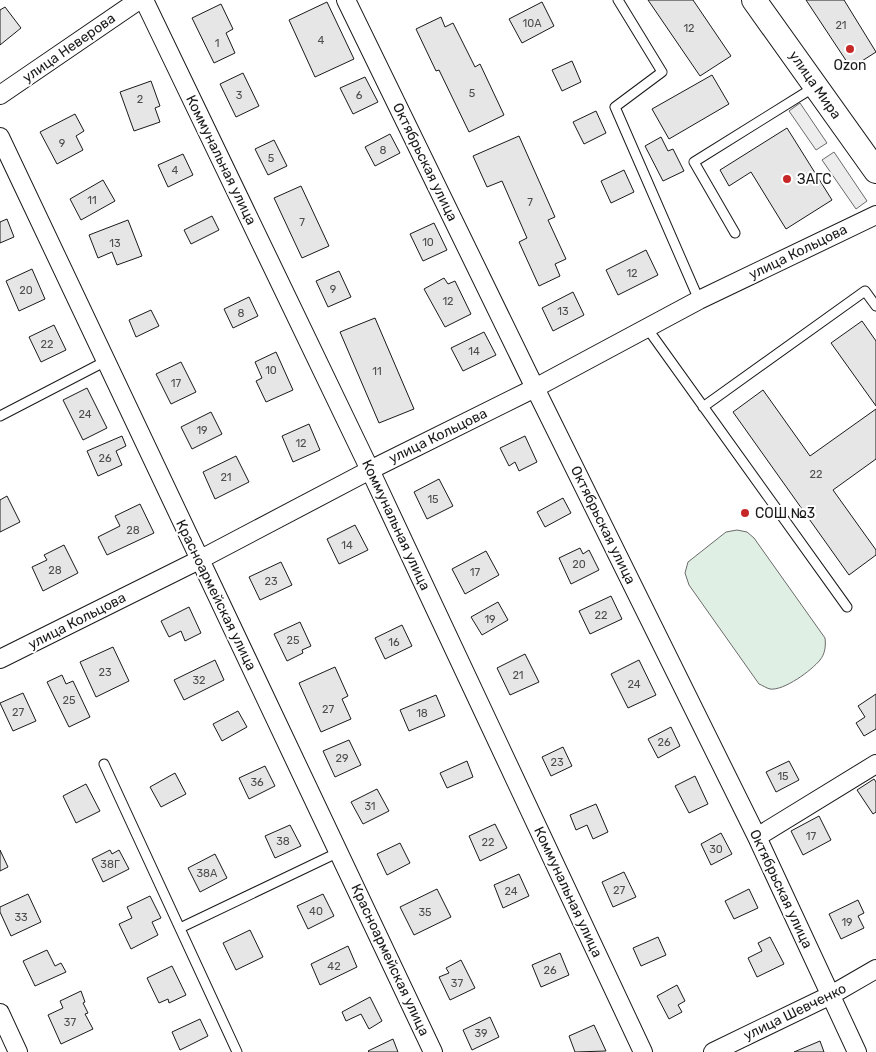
<svg xmlns="http://www.w3.org/2000/svg" width="876" height="1052" viewBox="0 0 876 1052" font-family="Rubik,sans-serif">
<rect width="100%" height="100%" fill="#fff"/>
<!-- green -->
<path fill="#e0efe3" stroke="#6a6a6a" d="M737,530L747,532L754,538L825,638C826,646 825,654 820,660C812,670 784,691 770,689C766,688 762,685 759,684L689,585L685,573L688,562L726,532Z"/>
<!-- parking -->
<path fill="#ededed" stroke="#6a6a6a" d="M800,103L827,143L816,150L789,111Z
M834,152L867,201L856,209L822,160Z"/>
<!-- building -->
<path fill="#e6e6e6" stroke="#1a1a1a" d="M648,0H693L731,56L700,76Z
M806,0H844L876,52L851,68Z
M327,2L354,59L315,77L289,20Z
M542,2L554,26L522,43L509,19Z
M221,4L233,29L226,33L235,53L214,63L192,18Z
M5,7L21,28L0,45V10Z
M441,17L445,27L453,23L475,67L480,64L504,115L469,132L439,70L436,71L416,29Z
M572,61L581,82L562,91L552,70Z
M243,73L259,106L236,117L220,84Z
M712,75L729,104L669,139L652,109Z
M365,77L378,102L353,114L340,88Z
M151,81L160,106L155,108L160,122L134,131L120,92Z
M596,111L606,133L584,144L573,122Z
M75,114L84,131L76,136L83,150L57,164L40,132Z
M787,128L832,200L786,229L751,172L729,186L720,170Z
M390,134L400,153L375,166L365,147Z
M519,136L555,217L548,220L566,259L555,264L560,276L539,286L519,242L527,238L502,181L487,187L473,156Z
M661,137L668,151L673,149L684,171L663,181L645,146Z
M274,140L287,166L268,175L255,149Z
M183,154L193,175L168,187L158,165Z
M624,170L634,192L611,203L601,181Z
M103,180L115,201L81,220L70,199Z
M301,186L329,246L302,258L274,198Z
M212,216L219,230L191,244L184,230Z
M7,219L14,237L0,243V222Z
M128,220L142,256L117,265L112,252L98,258L89,235Z
M434,223L447,250L423,261L410,234Z
M646,250L658,275L618,295L606,270Z
M32,269L45,299L19,311L6,281Z
M339,271L351,297L328,307L316,281Z
M444,278L448,284L455,281L471,314L445,327L424,289Z
M573,292L584,315L553,331L542,308Z
M249,297L258,316L233,328L224,309Z
M151,310L159,326L136,337L129,320Z
M375,318L414,409L379,423L340,332Z
M862,321L876,341V406L831,343Z
M54,325L66,350L41,362L29,337Z
M484,332L496,355L463,371L451,348Z
M276,352L293,390L266,402L256,381L262,378L255,362Z
M181,362L196,392L171,404L156,374Z
M87,388L107,428L83,440L63,400Z
M763,390L810,456L876,409V459L833,490L876,550V555L849,575L733,412Z
M211,412L222,434L192,449L181,427Z
M309,424L320,450L293,462L282,436Z
M122,436L126,446L116,451L122,465L98,476L87,451Z
M525,436L537,462L519,471L515,462L509,466L500,448Z
M236,456L249,482L215,499L203,472Z
M439,479L453,506L427,519L414,492Z
M7,496L20,522L0,532V500Z
M563,498L571,513L545,527L537,512Z
M140,504L154,533L107,555L98,537L120,526L115,516Z
M355,525L368,550L339,564L327,539Z
M64,545L78,573L43,591L32,567L47,560L44,555Z
M580,548L583,554L589,550L599,570L571,584L559,558Z
M486,551L499,575L465,594L452,569Z
M281,562L292,585L260,600L249,577Z
M611,596L622,619L590,634L579,611Z
M498,602L508,620L482,635L471,617Z
M189,607L201,633L185,641L181,631L169,637L161,621Z
M300,622L311,646L302,650L303,653L287,661L274,634Z
M402,625L412,646L385,659L375,638Z
M113,647L129,681L96,697L80,662Z
M525,654L539,682L510,695L497,668Z
M215,660L224,680L184,700L174,680Z
M639,660L656,695L628,708L611,674Z
M335,667L348,696L342,699L351,719L321,732L299,683Z
M62,675L66,684L73,681L90,717L69,727L47,682Z
M23,693L36,721L13,731L0,703Z
M876,694V729L864,736L856,723L865,717L858,706Z
M436,695L445,716L409,731L400,710Z
M238,711L247,727L222,741L213,724Z
M671,727L680,746L658,758L648,739Z
M349,740L361,765L335,777L323,751Z
M563,747L572,766L551,776L542,757Z
M467,761L473,777L447,788L440,773Z
M789,761L799,780L776,792L766,772Z
M265,766L275,786L249,799L239,778Z
M175,773L186,794L161,807L150,787Z
M695,776L708,804L689,813L675,786Z
M874,779L876,782V812L873,814L857,790Z
M86,784L100,811L76,823L63,796Z
M377,789L389,811L363,824L351,802Z
M596,804L608,832L593,839L587,825L576,830L570,815Z
M819,816L831,840L803,855L791,831Z
M495,824L507,848L480,861L469,836Z
M290,825L301,846L275,858L265,836Z
M721,833L732,854L711,865L701,844Z
M400,843L410,863L387,875L377,854Z
M0,850L8,867L0,871Z
M110,850L112,854L119,850L129,869L103,882L92,859Z
M215,854L227,878L200,892L188,868Z
M624,872L636,897L613,907L602,882Z
M519,874L529,896L503,908L494,885Z
M437,889L451,917L414,935L400,907Z
M749,889L758,908L734,919L725,901Z
M28,894L41,922L11,936L0,912V907Z
M323,894L334,916L308,929L297,906Z
M150,896L161,918L152,922L158,935L131,949L119,924L132,918L127,907Z
M858,900L864,913L858,916L864,928L841,939L829,914Z
M250,930L263,957L236,970L223,943Z
M658,937L666,955L641,966L633,948Z
M770,937L784,964L757,977L748,958L762,951L758,943Z
M348,946L357,967L320,985L311,964Z
M47,950L55,966L61,963L66,972L35,986L23,961Z
M560,953L569,975L541,987L532,965Z
M461,960L475,988L450,1000L439,977L449,973L446,968Z
M172,966L186,995L169,1003L168,999L159,1003L147,978Z
M677,985L685,1001L678,1005L682,1012L669,1019L657,996Z
M81,991L85,1002L83,1003L88,1013L85,1014L93,1029L61,1044L48,1015L63,1008L60,1001Z
M370,997L382,1021L369,1029L361,1014L346,1021L342,1012Z
M490,1017L499,1037L472,1050L463,1030Z
M200,1019L208,1036L180,1050L172,1032Z
M594,1025L606,1051L575,1052L569,1036Z
M393,1039L398,1052H369L368,1051Z
M820,1041L824,1052H794Z"/>
<g fill="none" stroke-linecap="round" stroke-linejoin="round">
<!-- lane casing -->
<g stroke="#1a1a1a" stroke-width="11">
<path id="lane" d="M618,0L662,72L615,107L699,300
M735,233L694,162L816,86
M647,328L847,607
M703,407L865,291L876,306
M0,416L106,361
M104,764L237,1052
M180,928L339,852"/>
</g>
<!-- street casing -->
<g stroke="#1a1a1a" stroke-width="20">
<path id="street" d="M144,0L370,470L643,1052
M346,0L535,388L757,837L857,1052
M0,95L139,0
M0,137L433,1052
M0,659L199,560L370,470L535,388L699,300L876,215
M757,837L876,764
M0,1013L18,1052
M713,1052L831,995L876,969"/>
</g>
<!-- secondary casing -->
<g stroke="#1a1a1a" stroke-width="26">
<path id="secondary" d="M754,0L876,171"/>
</g>
<!-- lane -->
<use href="#lane" stroke="#fff" stroke-width="9"/>
<!-- street -->
<use href="#street" stroke="#fff" stroke-width="18"/>
<!-- secondary -->
<use href="#secondary" stroke="#fff" stroke-width="24"/>
</g>
<!-- markers -->
<g fill="#c62828" stroke="#fff" stroke-width="2">
<circle cx="850" cy="49" r="5"/>
<circle cx="787" cy="179" r="5"/>
<circle cx="745" cy="513" r="5"/>
</g>
<g text-anchor="middle" dominant-baseline="central" stroke-width="4" stroke-linejoin="round" paint-order="stroke">
<!-- number labels -->
<g font-size="11" fill="#4d4d4d">
<text x="532" y="23">10А</text>
<text x="841" y="25">21</text>
<text x="689" y="28">12</text>
<text x="321" y="40">4</text>
<text x="217" y="43">1</text>
<text x="472" y="93">5</text>
<text x="239" y="95">3</text>
<text x="359" y="95">6</text>
<text x="140" y="99">2</text>
<text x="62" y="143">9</text>
<text x="383" y="150">8</text>
<text x="271" y="158">5</text>
<text x="175" y="170">4</text>
<text x="92" y="200">11</text>
<text x="530" y="202">7</text>
<text x="302" y="222">7</text>
<text x="428" y="242">10</text>
<text x="115" y="243">13</text>
<text x="632" y="273">12</text>
<text x="333" y="289">9</text>
<text x="26" y="290">20</text>
<text x="448" y="301">12</text>
<text x="563" y="311">13</text>
<text x="241" y="313">8</text>
<text x="47" y="344">22</text>
<text x="474" y="351">14</text>
<text x="271" y="370">10</text>
<text x="377" y="371">11</text>
<text x="176" y="383">17</text>
<text x="85" y="414">24</text>
<text x="202" y="430">19</text>
<text x="301" y="443">12</text>
<text x="105" y="458">26</text>
<text x="816" y="474">22</text>
<text x="226" y="477">21</text>
<text x="433" y="499">15</text>
<text x="133" y="530">28</text>
<text x="347" y="545">14</text>
<text x="579" y="564">20</text>
<text x="55" y="570">28</text>
<text x="475" y="572">17</text>
<text x="271" y="581">23</text>
<text x="601" y="615">22</text>
<text x="490" y="619">19</text>
<text x="293" y="640">25</text>
<text x="394" y="642">16</text>
<text x="105" y="672">23</text>
<text x="518" y="675">21</text>
<text x="199" y="680">32</text>
<text x="634" y="684">24</text>
<text x="69" y="700">25</text>
<text x="328" y="709">27</text>
<text x="18" y="712">27</text>
<text x="422" y="713">18</text>
<text x="664" y="742">26</text>
<text x="342" y="758">29</text>
<text x="557" y="762">23</text>
<text x="783" y="776">15</text>
<text x="257" y="782">36</text>
<text x="370" y="806">31</text>
<text x="811" y="836">17</text>
<text x="283" y="841">38</text>
<text x="488" y="842">22</text>
<text x="716" y="849">30</text>
<text x="110" y="864">38Г</text>
<text x="207" y="873">38А</text>
<text x="619" y="890">27</text>
<text x="511" y="891">24</text>
<text x="316" y="911">40</text>
<text x="425" y="912">35</text>
<text x="21" y="917">33</text>
<text x="847" y="922">19</text>
<text x="334" y="966">42</text>
<text x="550" y="970">26</text>
<text x="457" y="983">37</text>
<text x="70" y="1022">37</text>
<text x="481" y="1033">39</text>
</g>
<!-- street labels -->
<g font-size="14" fill="#1a1a1a" stroke="#fff">
<text transform="translate(69 48) rotate(-35)">улица Неверова</text>
<text transform="translate(815 85) rotate(55)">улица Мира</text>
<text transform="translate(221 160) rotate(64)">Коммунальная улица</text>
<text transform="translate(425 162) rotate(64)">Октябрьская улица</text>
<text transform="translate(798 252) rotate(-26)">улица Кольцова</text>
<text transform="translate(438 436) rotate(-26)">улица Кольцова</text>
<text transform="translate(396 525) rotate(65)">Коммунальная улица</text>
<text transform="translate(603 525) rotate(64)">Октябрьская улица</text>
<text transform="translate(216 595) rotate(64)">Красноармейская улица</text>
<text transform="translate(77 621) rotate(-27)">улица Кольцова</text>
<text transform="translate(781 889) rotate(65)">Октябрьская улица</text>
<text transform="translate(568 892) rotate(65)">Коммунальная улица</text>
<text transform="translate(390 960) rotate(65)">Красноармейская улица</text>
<text transform="translate(795 1012) rotate(-26)">улица Шевченко</text>
</g>
<!-- poi labels -->
<g font-size="14" fill="#1a1a1a" stroke="#fff" text-anchor="start">
<text x="850" y="65" text-anchor="middle">Ozon</text>
<text x="797" y="179">ЗАГС</text>
<text x="755" y="513">СОШ №3</text>
</g>
</g>
</svg>
